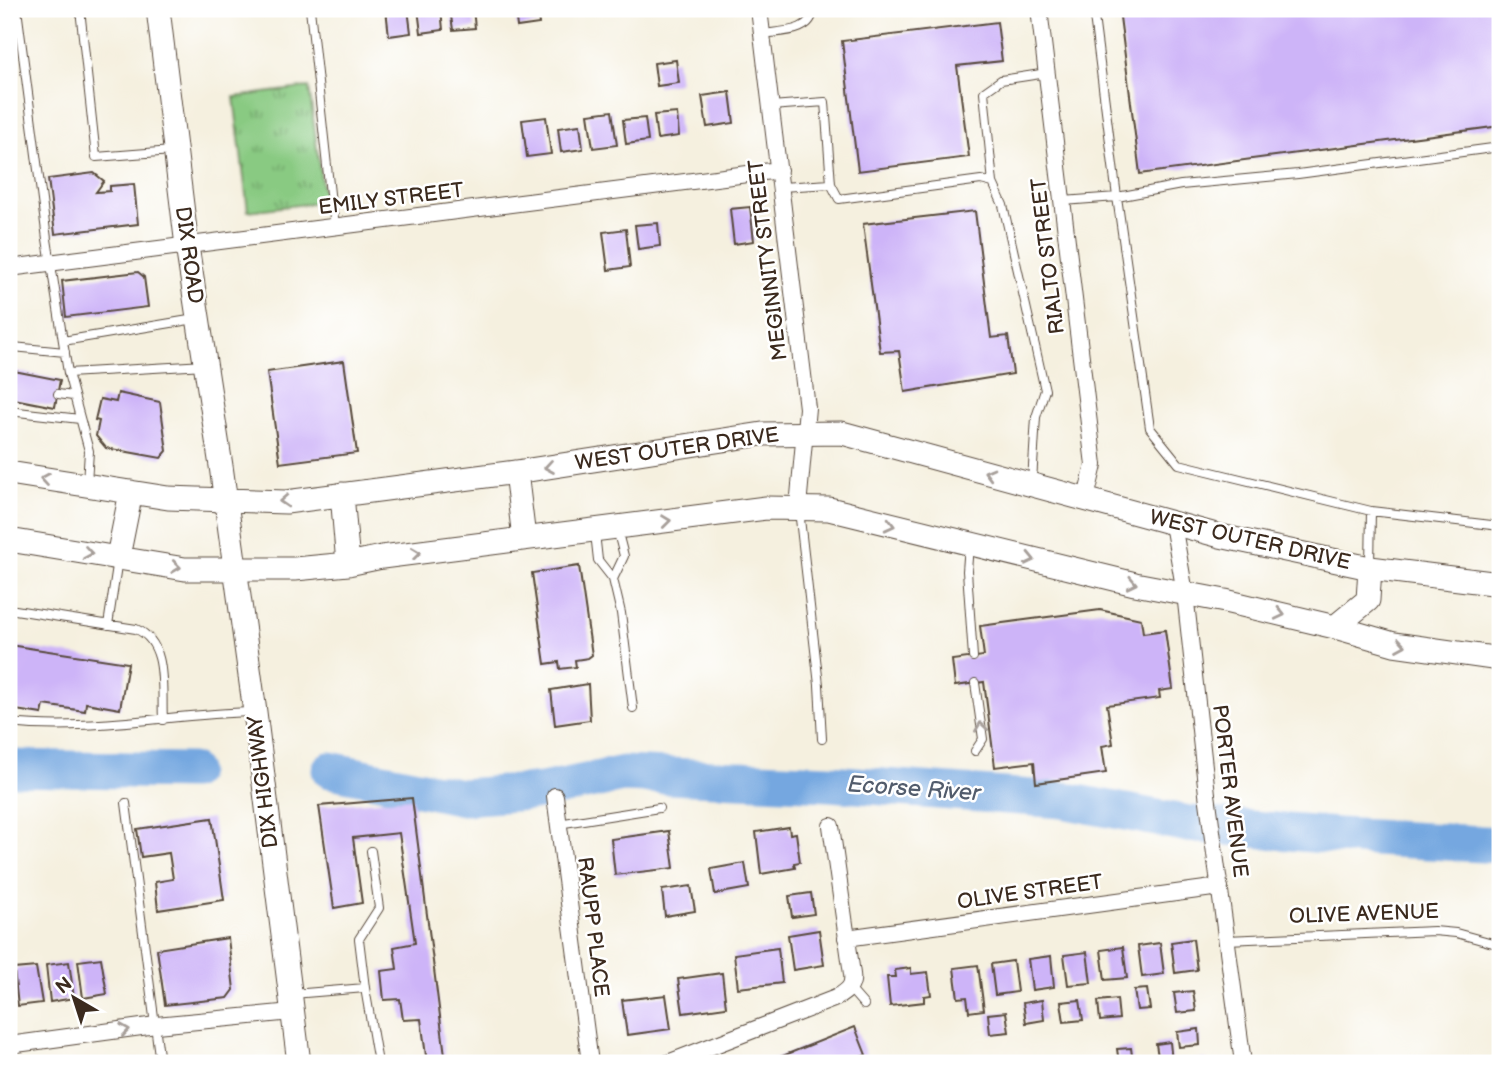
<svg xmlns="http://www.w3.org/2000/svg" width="1509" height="1072" viewBox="0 0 1509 1072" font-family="'Balsamiq Sans',sans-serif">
<defs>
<pattern id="grass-tufts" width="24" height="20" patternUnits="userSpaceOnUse" patternTransform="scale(1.75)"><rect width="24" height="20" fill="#89ca82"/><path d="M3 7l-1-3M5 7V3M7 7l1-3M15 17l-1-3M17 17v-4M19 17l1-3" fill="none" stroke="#71a46a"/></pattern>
</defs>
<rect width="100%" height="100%" fill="#fff"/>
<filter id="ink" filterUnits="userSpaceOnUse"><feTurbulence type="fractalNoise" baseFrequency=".0143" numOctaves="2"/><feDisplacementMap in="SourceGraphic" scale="14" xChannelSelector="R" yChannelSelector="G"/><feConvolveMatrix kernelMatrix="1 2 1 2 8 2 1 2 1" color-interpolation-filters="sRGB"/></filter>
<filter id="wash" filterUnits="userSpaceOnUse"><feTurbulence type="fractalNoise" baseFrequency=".00686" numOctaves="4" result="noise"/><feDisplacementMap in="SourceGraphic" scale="28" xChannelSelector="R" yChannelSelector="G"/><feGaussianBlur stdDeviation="1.57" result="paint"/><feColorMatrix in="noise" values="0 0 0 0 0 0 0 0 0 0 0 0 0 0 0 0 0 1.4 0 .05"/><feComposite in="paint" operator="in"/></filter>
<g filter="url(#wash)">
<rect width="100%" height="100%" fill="#f5f0df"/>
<!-- grass -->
<path fill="url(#grass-tufts)" stroke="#627a50" stroke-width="2" d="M309,87L324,202L248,211L234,97Z"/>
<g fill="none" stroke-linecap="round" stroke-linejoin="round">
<!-- river -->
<path stroke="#74a7e0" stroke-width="37" d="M9,768L191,771
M330,770L462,797L542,791L623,774L829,783L1062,800L1189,824L1338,836L1500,845"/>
</g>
<g id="blocks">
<!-- building -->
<path fill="#cdb4f8" d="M386,9H408L411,33L389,36Z
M418,9H441L443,30L421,33Z
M450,9H473L475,28L453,30Z
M515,9H537L539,24L517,27Z
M835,9H852V10L835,13Z
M1119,9H1500V126L1140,174Z
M997,22L1002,61L957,66L969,157L858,171L842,41Z
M676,60L679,83L657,86L654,63Z
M730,92L734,123L707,127L702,96Z
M612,111L617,145L593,148L588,114Z
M677,113L679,136L657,139L654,115Z
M546,117L551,154L527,157L522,120Z
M645,118L648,141L626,144L623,120Z
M580,125L583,149L561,152L558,128Z
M94,173L104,181L96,192L110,191V186L134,184L138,224L55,234L48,179Z
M750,207L754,241L734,244L730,209Z
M975,211L991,338L1008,336L1013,374L905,392L899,351L880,352L863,224Z
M658,223L660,246L638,249L635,225Z
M626,229L630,267L608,270L603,232Z
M138,272L144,277L148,307L66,317L62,281Z
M344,361L357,453L280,463L267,372Z
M9,370L60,380L55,407L9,398Z
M118,393L160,402L167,451L161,458L106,448L96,436L99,421L95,420L100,399L116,402Z
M579,566L592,655L588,658L575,660L576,667L560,669L559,662L545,664L532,573Z
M1100,610L1141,619L1143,633L1165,630L1173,689L1159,691L1160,698L1107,705L1113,744L1102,746L1106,773L1036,783L1034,762L995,767L984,682L955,686L952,660L984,656L980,626Z
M9,645L128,663L120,709L86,703L85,711L44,705L42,714L9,709Z
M588,684L590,720L555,725L551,690Z
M412,798L446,1063H427L421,1019L403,1020L400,999L384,1000L381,971L397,969L394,947L415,943L399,833L353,838L362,903L334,908L319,806Z
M212,818L224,900L158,910L155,882L173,879L169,853L141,857L137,829Z
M789,827L790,834L796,833L800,862L794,863L795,868L761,874L756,832Z
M669,831L674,868L615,875L611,839Z
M745,863L749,888L715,894L711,869Z
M691,886L695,911L665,916L662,890Z
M811,893L814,914L792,917L789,896Z
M819,930L824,965L793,970L788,935Z
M228,938L234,990L228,998L165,1005L157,949Z
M1193,939L1197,970L1175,973L1171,942Z
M1160,943L1164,974L1142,977L1138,946Z
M1123,947L1127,978L1105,980L1101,950Z
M778,948L782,983L738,988L734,954Z
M1087,952L1091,983L1068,985L1064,955Z
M1051,956L1054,987L1032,990L1028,959Z
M101,958L107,994L83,998L78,961Z
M1013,961L1017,992L995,995L991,964Z
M69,962L74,998L50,1002L46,965Z
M978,965L984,1010L969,1012L967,997L958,998L954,968Z
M36,967L42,1003L18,1006L14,969Z
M911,968V974L928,972L931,995L924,996V1002L890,1006L887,977H896L895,970Z
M722,973L726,1007L683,1013L678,979Z
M1147,989L1150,1009L1137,1010L1134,990Z
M1193,991L1196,1011L1177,1013L1174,993Z
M666,995L671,1029L627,1035L622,1000Z
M1117,999L1119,1019L1100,1021L1098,1001Z
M1042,1000L1044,1020L1026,1023L1023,1003Z
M1080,1000L1083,1020L1064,1022L1061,1002Z
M1006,1012L1009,1032L990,1034L988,1014Z
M855,1027L866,1055L846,1063H765Z
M1199,1029L1200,1045L1179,1047L1177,1032Z
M1170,1042L1172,1062L1159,1063L1156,1044Z
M1131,1048L1133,1063H1119L1117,1049Z
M1206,1059L1207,1063H1186V1062Z"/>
</g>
</g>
<g filter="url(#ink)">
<use href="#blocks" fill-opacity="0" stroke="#57483b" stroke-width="2"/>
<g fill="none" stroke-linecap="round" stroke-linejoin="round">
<!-- service casing -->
<g stroke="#57483b" stroke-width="10">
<path id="service" d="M17,9L47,239L68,373L89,451L87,483
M80,9L96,157L172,151
M310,9L331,203L336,227
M762,34C780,31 813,33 813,9
M771,106L825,102L831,184L839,199L981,180L993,183
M1500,147L1298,174L1181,185L1117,197L1150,428L1179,464L1371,511L1500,526
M781,187L831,184
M1063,201L1117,197L1093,9
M63,341L195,319
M13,347L65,352
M68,373L205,365
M58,394L73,396
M9,411L80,419
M1032,482L1036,417L1045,390L1003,205L993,183L984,92L1001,80L1047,73
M799,510L819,685L822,739
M595,533L598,560L613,579L621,613L633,708
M969,545L967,571L973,657
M1370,565L1371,511
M613,579L624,556L617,529
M9,609L136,629C169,643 161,690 163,720
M108,625L118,559
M9,723C90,732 171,714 252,712
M975,751L983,739L975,683
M126,803L160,1063
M558,824L659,808
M1226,940L1434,931L1456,933L1500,945
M365,988L378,1063
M850,989L864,1005
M293,994L365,988L359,939L379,908L371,851"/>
</g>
<!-- minor casing -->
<g stroke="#57483b" stroke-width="18">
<path id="minor" d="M759,9L807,408L798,507
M1039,9L1094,465L1086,498
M9,268L779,170
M1173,524L1185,593L1207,794L1243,1063
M555,796L590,1063
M846,938L1220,887
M9,1045L156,1025L292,1012
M668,1063L836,998C847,991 854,987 852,974L831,826"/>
</g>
<!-- secondary casing -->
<g stroke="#57483b" stroke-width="25">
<path id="secondary" d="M158,9L187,246L221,466L255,712L299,1063
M516,472L524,538
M9,473L168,498L286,502L516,472L762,434L842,433L1220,536L1370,568L1500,584
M342,494L348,564
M9,540L185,569H295L348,564L382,557L766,508L829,509L1135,584L1225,601L1335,627L1394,644L1500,659
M118,557L131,492
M1335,627L1368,600L1370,568"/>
</g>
<!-- service -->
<use href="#service" stroke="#fff" stroke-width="8"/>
<!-- minor -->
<use href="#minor" stroke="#fff" stroke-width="16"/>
<!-- secondary -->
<use href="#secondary" stroke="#fff" stroke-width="23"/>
</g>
<!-- one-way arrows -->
<defs><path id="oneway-chevron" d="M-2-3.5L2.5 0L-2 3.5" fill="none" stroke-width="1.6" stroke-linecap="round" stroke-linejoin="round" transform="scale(1.75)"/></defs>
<g stroke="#a79f9a">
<use href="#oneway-chevron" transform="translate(549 467) rotate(171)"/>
<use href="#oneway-chevron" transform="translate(989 473) rotate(-165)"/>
<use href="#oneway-chevron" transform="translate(45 479) rotate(-171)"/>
<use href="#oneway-chevron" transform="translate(284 501) rotate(177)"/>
<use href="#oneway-chevron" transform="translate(666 521) rotate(-7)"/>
<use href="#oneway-chevron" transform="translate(890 525) rotate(14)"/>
<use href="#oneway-chevron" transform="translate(88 553) rotate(9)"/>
<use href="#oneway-chevron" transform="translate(416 553) rotate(-7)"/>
<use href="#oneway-chevron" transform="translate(1030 559) rotate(13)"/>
<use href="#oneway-chevron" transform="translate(176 567) rotate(7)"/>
<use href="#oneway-chevron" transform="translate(1132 583) rotate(12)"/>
<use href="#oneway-chevron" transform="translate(1280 614) rotate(13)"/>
<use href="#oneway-chevron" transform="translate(1401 645) rotate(10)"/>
<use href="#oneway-chevron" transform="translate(981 727) rotate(-98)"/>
<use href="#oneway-chevron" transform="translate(125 1030) rotate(-8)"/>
</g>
</g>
<g text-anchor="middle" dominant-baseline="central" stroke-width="5" stroke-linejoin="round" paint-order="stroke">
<!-- street labels -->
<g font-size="21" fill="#3b2a1e" stroke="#fff">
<text transform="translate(391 199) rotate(-7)">EMILY STREET</text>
<text transform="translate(189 255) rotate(82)">DIX ROAD</text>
<text transform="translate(1048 256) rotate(-97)">RIALTO STREET</text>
<text transform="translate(768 260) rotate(-97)">MEGINNITY STREET</text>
<text transform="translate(677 449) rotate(-8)">WEST OUTER DRIVE</text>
<text transform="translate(1250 540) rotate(13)">WEST OUTER DRIVE</text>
<text transform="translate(263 782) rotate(-97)">DIX HIGHWAY</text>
<text transform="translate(1230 791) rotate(83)">PORTER AVENUE</text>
<text transform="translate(1030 892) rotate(-8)">OLIVE STREET</text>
<text transform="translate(1364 914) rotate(-2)">OLIVE AVENUE</text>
<text transform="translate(593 927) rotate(83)">RAUPP PLACE</text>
</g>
<!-- water labels -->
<g font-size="23" font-style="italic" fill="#525c6c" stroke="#fff">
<text transform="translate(914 789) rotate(4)">Ecorse River</text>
</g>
</g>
<!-- margin -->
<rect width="1509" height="1072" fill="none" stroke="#fff" stroke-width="35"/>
<!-- north arrow -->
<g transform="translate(74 998) rotate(321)" stroke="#ffffff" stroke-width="5" paint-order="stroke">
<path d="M0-5L12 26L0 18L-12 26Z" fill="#3b2a1e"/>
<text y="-10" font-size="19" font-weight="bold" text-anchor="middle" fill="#3b2a1e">N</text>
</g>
</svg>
